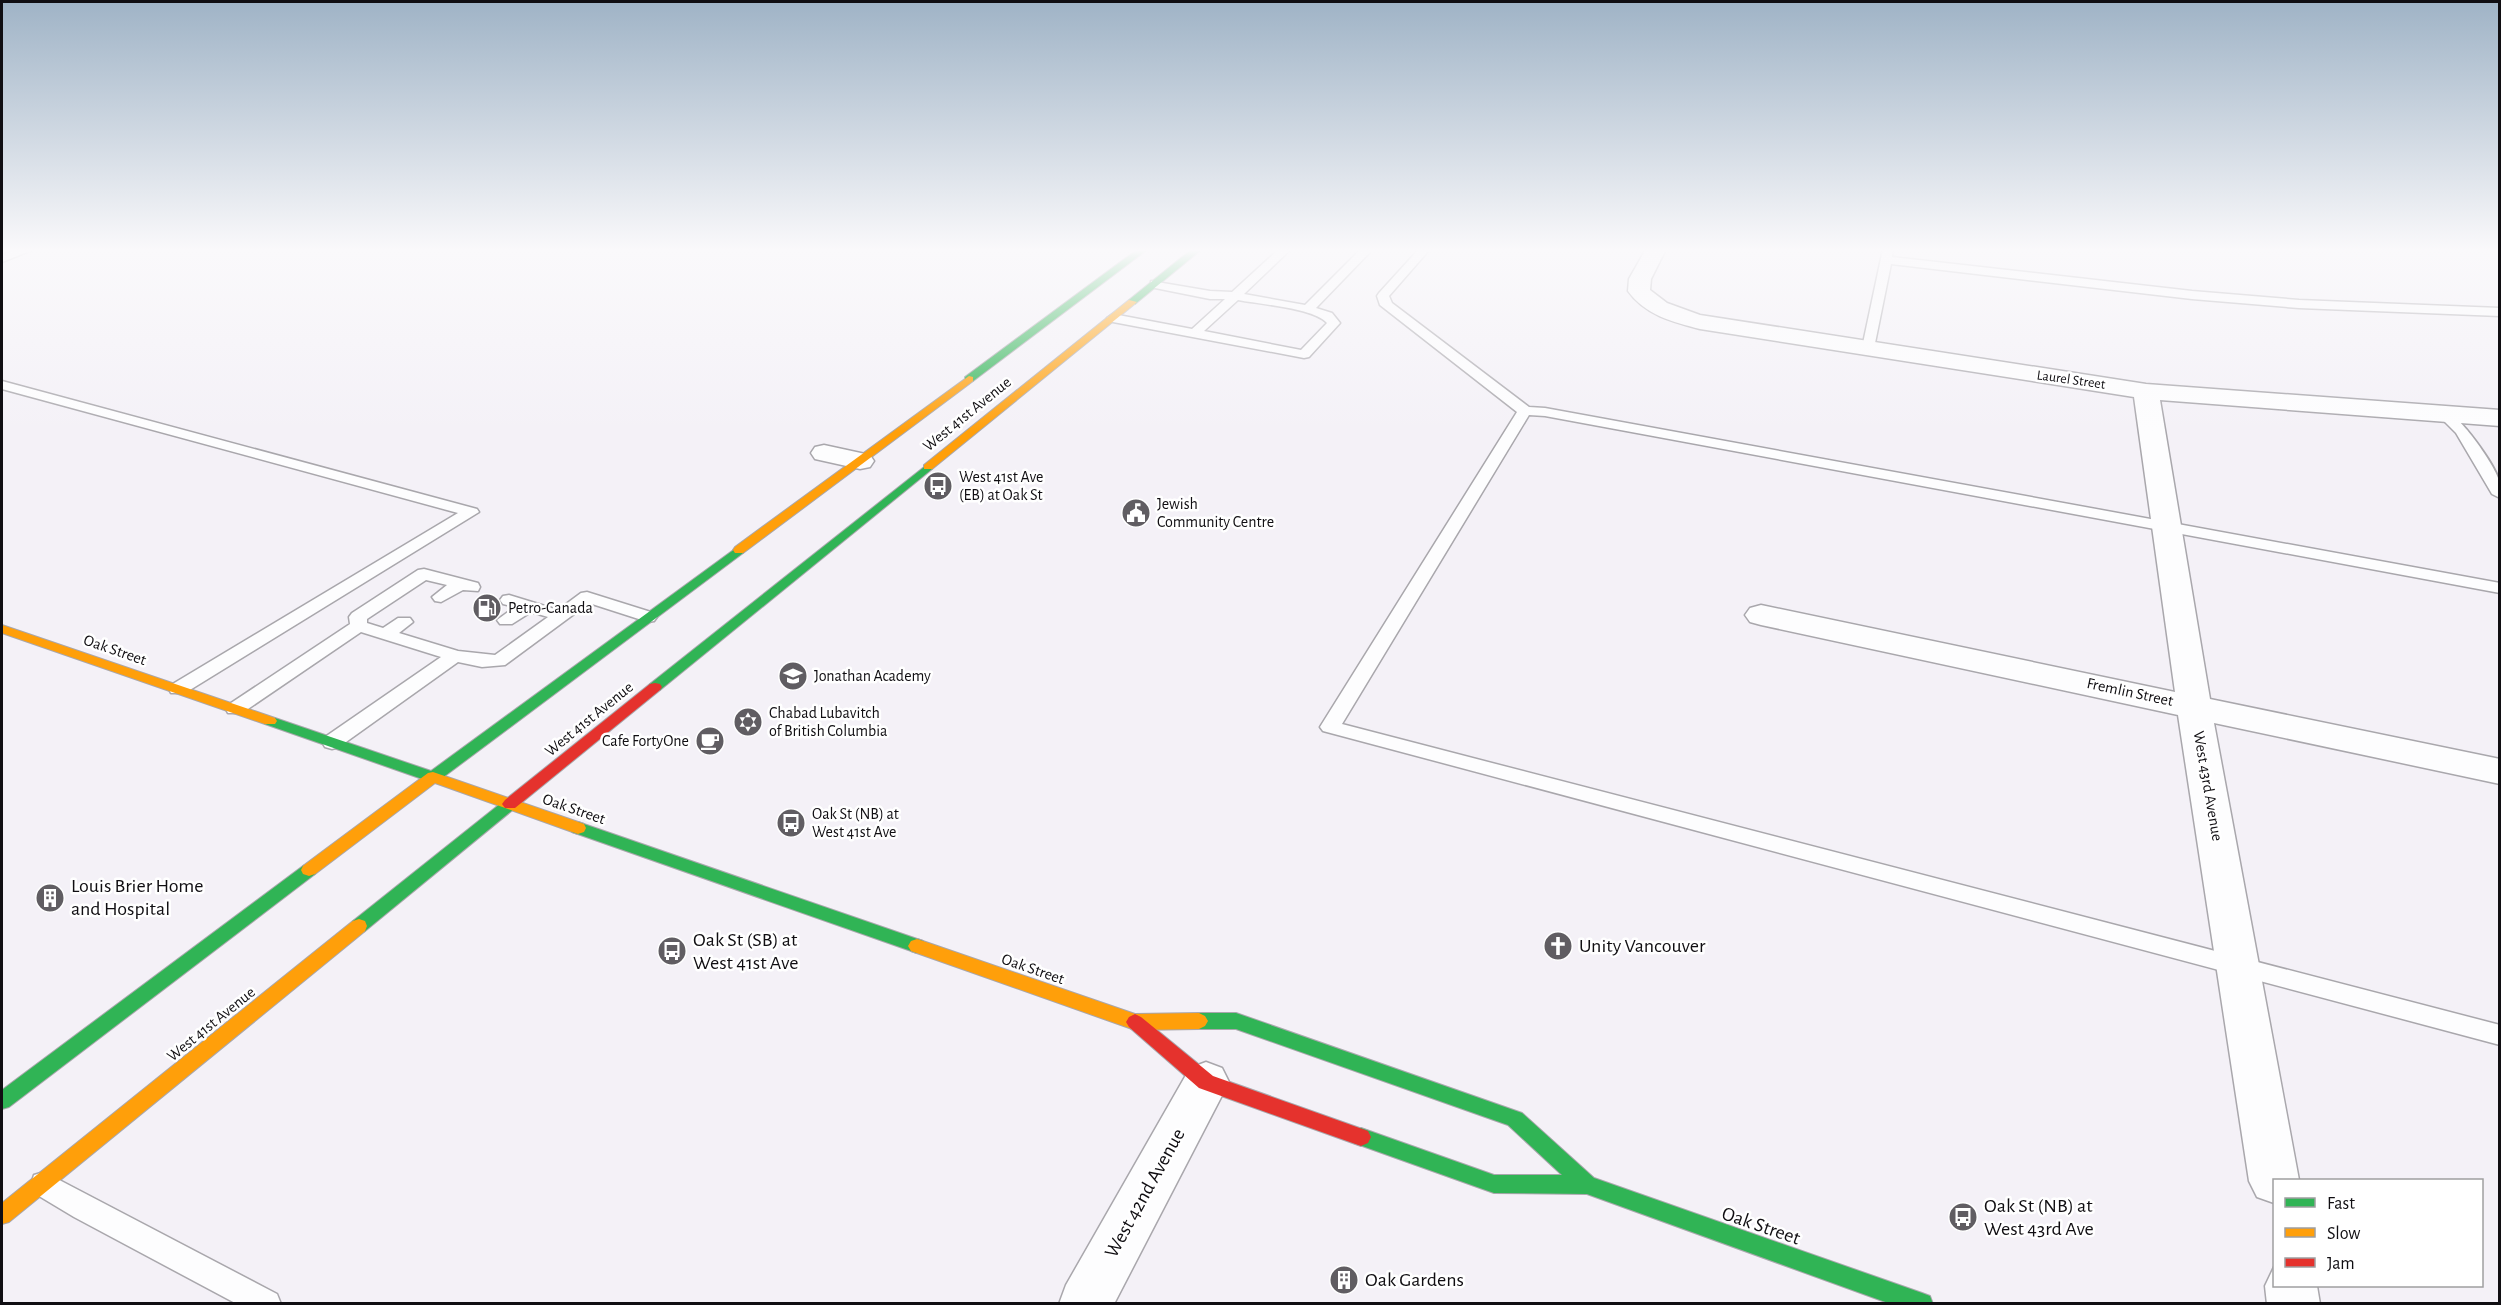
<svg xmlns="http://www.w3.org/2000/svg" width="2501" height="1305" viewBox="0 0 2501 1305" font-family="'Alegreya Sans',sans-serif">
<rect width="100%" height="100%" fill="#f4f1f7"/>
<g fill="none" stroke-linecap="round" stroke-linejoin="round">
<!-- lane casing -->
<g stroke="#a9a7ac" stroke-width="3">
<path id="lane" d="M19,249H35L2,262V255Z
M1279,249H1291L1244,294L1305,305L1361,249H1373L1316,308L1332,313L1340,323L1309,357L1304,358L1113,322L1107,318L1113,314L1192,329L1225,299H1210L1155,288L1151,287V281L1210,291L1232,292ZM1238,300C1258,304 1314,308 1327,323L1301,350L1204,331Z
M1419,249H1430L1389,296L1392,303L1529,407L1545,408L2500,583V593L1545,416L1529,415L1342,724L2500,1025V1045L1323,731L1320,727L1517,412L1380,305L1377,296L1379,293Z
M1883,249H1893L1892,257L2192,291L2299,300L2500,308V316L2299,308L2192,299L1891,264L1874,348L1868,352L1862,348Z
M2,381L477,509L479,512L185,693H171L169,689L171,685L458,513L2,389Z
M2445,411C2460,415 2494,464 2499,480C2501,485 2500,493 2500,498L2492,494L2456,433L2438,415Z
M424,569L478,583L480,587L478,591L463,590L441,602L435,601L432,597L447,585L426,580L367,619V623L383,628L398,618H410L413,622L399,633L458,651L495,655L548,617L531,612L512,624H500L497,620L515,607L503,604L500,600L503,596L509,595L558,610L581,593L587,592L654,613L657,617L654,621L648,622L589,603L505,665L482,667L458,662L339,747L332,749L325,747L322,742L325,737L441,657L361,632L242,713H228L226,709L228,705L350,624L349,617L352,613L418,570Z
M44,1172L277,1294L281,1304H237L74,1217L34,1193L31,1184L34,1175Z"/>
</g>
<!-- street casing -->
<g stroke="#a9a7ac" stroke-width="3">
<path id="street" d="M1646,249H1666L1651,279L1650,290L1667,303L1700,315L2146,384L2500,410V426L2160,400L2210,699L2500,759V784L2214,723L2299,1180H2274V1203L2257,1197L2249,1181L2178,715L1761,625L1750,622L1745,615L1750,608L1761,605L2175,692L2134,397L1700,329C1673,322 1645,315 1628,291L1629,279Z
M824,445L870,455L874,461L870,467L860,469L815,459L811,453L815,447Z
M1206,1062L1222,1068L1229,1082L1114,1304H1059L1066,1285L1190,1068Z
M2274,1267V1286H2317L2320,1304H2267L2265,1286Z"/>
</g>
<!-- fast casing -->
<g stroke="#a9a7ac" stroke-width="2">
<path id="fast" d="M1138,249H1148L973,381H965V377Z
M1192,249H1202L1135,304H1129V300Z
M928,464L932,465V469L660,690H650L648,687L650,684Z
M739,546L743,547L745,550L743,553L438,781H428L265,724L263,721L265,718H275L431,771Z
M510,799L515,800L518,804L515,808L365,931L359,933L353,931L351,926L353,921L505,800Z
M578,822L923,941L926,946L923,951L917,953L572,832L570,828L572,824Z
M309,864L315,866L317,870L315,874L9,1107L2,1109V1090L303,866Z
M1199,1013H1236L1522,1113L1594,1178L1922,1293L1930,1296L1933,1304H1891L1587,1194L1494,1193L1354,1143L1351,1137L1354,1131L1361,1128L1494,1175H1562L1508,1125L1236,1029H1199L1193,1026L1190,1021L1193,1016Z"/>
</g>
<!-- slow casing -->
<g stroke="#a9a7ac" stroke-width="2">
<path id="slow" d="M1129,300L1137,302L932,469H924V465Z
M969,376L973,377V381L743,553H735L733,550L735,547Z
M2,625L275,718L277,721L275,724H265L2,633Z
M433,772L584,824L586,828L584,832L578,834L435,783L315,874L309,876L303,874L301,870L303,866L428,773Z
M359,919L365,921L367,926L365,931L9,1222L2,1224V1203L353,921Z
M917,939L1135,1014L1199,1013L1205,1016L1208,1021L1205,1026L1199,1029L1135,1030L911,951L908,946L911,941Z"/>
</g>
<!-- jam casing -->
<g stroke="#a9a7ac" stroke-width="2">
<path id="jam" d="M655,683L660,684L662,687L660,690L515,808H505L502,804L505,800L650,684Z
M1135,1014L1141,1017L1213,1076L1368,1131L1371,1137L1368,1143L1361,1146L1199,1088L1129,1027L1126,1022L1129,1017Z"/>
</g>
<!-- lane -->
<use href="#lane" fill="#fdfdfe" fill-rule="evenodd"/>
<!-- street -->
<use href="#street" fill="#fdfdfe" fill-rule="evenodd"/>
<!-- fast -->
<use href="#fast" fill="#30b455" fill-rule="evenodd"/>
<!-- slow -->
<use href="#slow" fill="#ff9f0a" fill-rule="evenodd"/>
<!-- jam -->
<use href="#jam" fill="#e5322d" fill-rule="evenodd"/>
</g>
<!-- sky -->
<linearGradient id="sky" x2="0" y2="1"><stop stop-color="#9fb3c6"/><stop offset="0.58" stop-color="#faf9fb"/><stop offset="1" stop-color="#faf9fb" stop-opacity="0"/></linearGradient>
<rect width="2501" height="432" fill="url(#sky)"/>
<!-- icons -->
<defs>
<g id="bus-disc" transform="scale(1.5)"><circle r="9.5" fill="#605d62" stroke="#fff"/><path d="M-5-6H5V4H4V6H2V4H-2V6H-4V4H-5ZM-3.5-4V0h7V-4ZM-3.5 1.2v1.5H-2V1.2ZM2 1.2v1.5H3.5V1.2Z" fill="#fff"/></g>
<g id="civic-disc" transform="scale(1.5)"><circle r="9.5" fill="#605d62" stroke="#fff"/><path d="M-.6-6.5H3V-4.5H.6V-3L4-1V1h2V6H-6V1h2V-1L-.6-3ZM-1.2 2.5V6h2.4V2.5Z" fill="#fff"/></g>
<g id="fuel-disc" transform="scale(1.5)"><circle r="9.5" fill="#605d62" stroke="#fff"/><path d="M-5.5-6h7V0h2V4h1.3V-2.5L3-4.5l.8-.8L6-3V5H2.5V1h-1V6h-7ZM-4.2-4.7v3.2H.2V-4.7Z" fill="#fff"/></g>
<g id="school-disc" transform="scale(1.5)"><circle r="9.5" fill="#605d62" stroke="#fff"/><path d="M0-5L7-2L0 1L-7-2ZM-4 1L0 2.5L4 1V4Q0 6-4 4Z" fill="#fff"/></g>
<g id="synagogue-disc" transform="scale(1.5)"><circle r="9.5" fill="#605d62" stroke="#fff"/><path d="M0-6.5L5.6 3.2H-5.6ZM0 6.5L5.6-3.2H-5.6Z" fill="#fff"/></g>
<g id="cafe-disc" transform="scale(1.5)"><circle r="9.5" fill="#605d62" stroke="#fff"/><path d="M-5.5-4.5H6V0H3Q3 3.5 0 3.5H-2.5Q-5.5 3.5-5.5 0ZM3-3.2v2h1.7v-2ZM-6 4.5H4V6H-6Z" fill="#fff"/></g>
<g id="building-disc" transform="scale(1.5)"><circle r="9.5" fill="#605d62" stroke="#fff"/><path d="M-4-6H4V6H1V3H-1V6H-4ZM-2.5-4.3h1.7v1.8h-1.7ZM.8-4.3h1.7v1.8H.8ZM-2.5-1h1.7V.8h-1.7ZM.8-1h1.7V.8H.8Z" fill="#fff"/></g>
<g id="church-disc" transform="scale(1.5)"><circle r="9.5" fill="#605d62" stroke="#fff"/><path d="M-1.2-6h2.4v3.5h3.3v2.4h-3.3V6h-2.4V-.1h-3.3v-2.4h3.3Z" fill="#fff"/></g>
</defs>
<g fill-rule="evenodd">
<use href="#bus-disc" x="938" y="486"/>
<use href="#civic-disc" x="1136" y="513"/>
<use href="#fuel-disc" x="487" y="608"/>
<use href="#school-disc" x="793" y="676"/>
<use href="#synagogue-disc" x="748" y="722"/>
<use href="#cafe-disc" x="710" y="741"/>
<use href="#bus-disc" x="791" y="823"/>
<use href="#building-disc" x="50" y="898"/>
<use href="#church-disc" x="1558" y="946"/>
<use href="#bus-disc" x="672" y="951"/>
<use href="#bus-disc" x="1963" y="1217"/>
<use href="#building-disc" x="1344" y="1280"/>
</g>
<g text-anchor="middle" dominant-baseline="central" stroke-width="5" stroke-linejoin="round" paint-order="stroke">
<!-- far-street labels -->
<g font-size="14" fill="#100e12" stroke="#fff">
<text transform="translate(2071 380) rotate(8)">Laurel Street</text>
</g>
<!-- street labels -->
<g font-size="16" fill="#100e12" stroke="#fff">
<text transform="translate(967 414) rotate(-39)">West 41st Avenue</text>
<text transform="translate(115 650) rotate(19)">Oak Street</text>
<text transform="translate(2130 692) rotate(12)">Fremlin Street</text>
<text transform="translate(589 719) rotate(-39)">West 41st Avenue</text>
<text transform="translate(2208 786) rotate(80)">West 43rd Avenue</text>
<text transform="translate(574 809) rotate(19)">Oak Street</text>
<text transform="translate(1033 969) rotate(19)">Oak Street</text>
<text transform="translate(211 1024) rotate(-39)">West 41st Avenue</text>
</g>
<!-- poi labels -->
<g font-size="16" fill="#100e12" stroke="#fff" text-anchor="start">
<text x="959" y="477">West 41st Ave<tspan x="959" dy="18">(EB) at Oak St</tspan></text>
<text x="1157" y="504">Jewish<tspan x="1157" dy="18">Community Centre</tspan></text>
<text x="508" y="608">Petro-Canada</text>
<text x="814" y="676">Jonathan Academy</text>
<text x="769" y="713">Chabad Lubavitch<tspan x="769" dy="18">of British Columbia</tspan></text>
<text x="689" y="741" text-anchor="end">Cafe FortyOne</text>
<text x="812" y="814">Oak St (NB) at<tspan x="812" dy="18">West 41st Ave</tspan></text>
</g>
<!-- near-poi labels -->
<g font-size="20" fill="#100e12" stroke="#fff" text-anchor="start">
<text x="71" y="886">Louis Brier Home<tspan x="71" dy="23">and Hospital</tspan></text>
<text x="693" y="940">Oak St (SB) at<tspan x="693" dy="23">West 41st Ave</tspan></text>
<text x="1579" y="946">Unity Vancouver</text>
<text x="1984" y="1206">Oak St (NB) at<tspan x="1984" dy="23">West 43rd Ave</tspan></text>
<text x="1365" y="1280">Oak Gardens</text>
</g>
<!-- near-street labels -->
<g font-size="20" fill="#100e12" stroke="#fff">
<text transform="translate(1145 1193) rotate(-61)">West 42nd Avenue</text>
<text transform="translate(1761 1226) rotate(19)">Oak Street</text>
</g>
</g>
<!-- border -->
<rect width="2501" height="1305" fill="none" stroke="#100e12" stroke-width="6"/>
<!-- legend -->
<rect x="2273" y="1179" width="210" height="108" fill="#ffffff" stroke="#9f9fa0" stroke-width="1.5"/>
<rect x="2285" y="1198" width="30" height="9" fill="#30b455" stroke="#9f9fa0" stroke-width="1.5"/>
<text x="2327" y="1209" font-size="18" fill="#100e12">Fast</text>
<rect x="2285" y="1228" width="30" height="9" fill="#ff9f0a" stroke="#9f9fa0" stroke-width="1.5"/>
<text x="2327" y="1239" font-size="18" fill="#100e12">Slow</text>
<rect x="2285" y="1258" width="30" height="9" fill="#e5322d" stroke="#9f9fa0" stroke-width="1.5"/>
<text x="2327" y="1269" font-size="18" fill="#100e12">Jam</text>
</svg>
